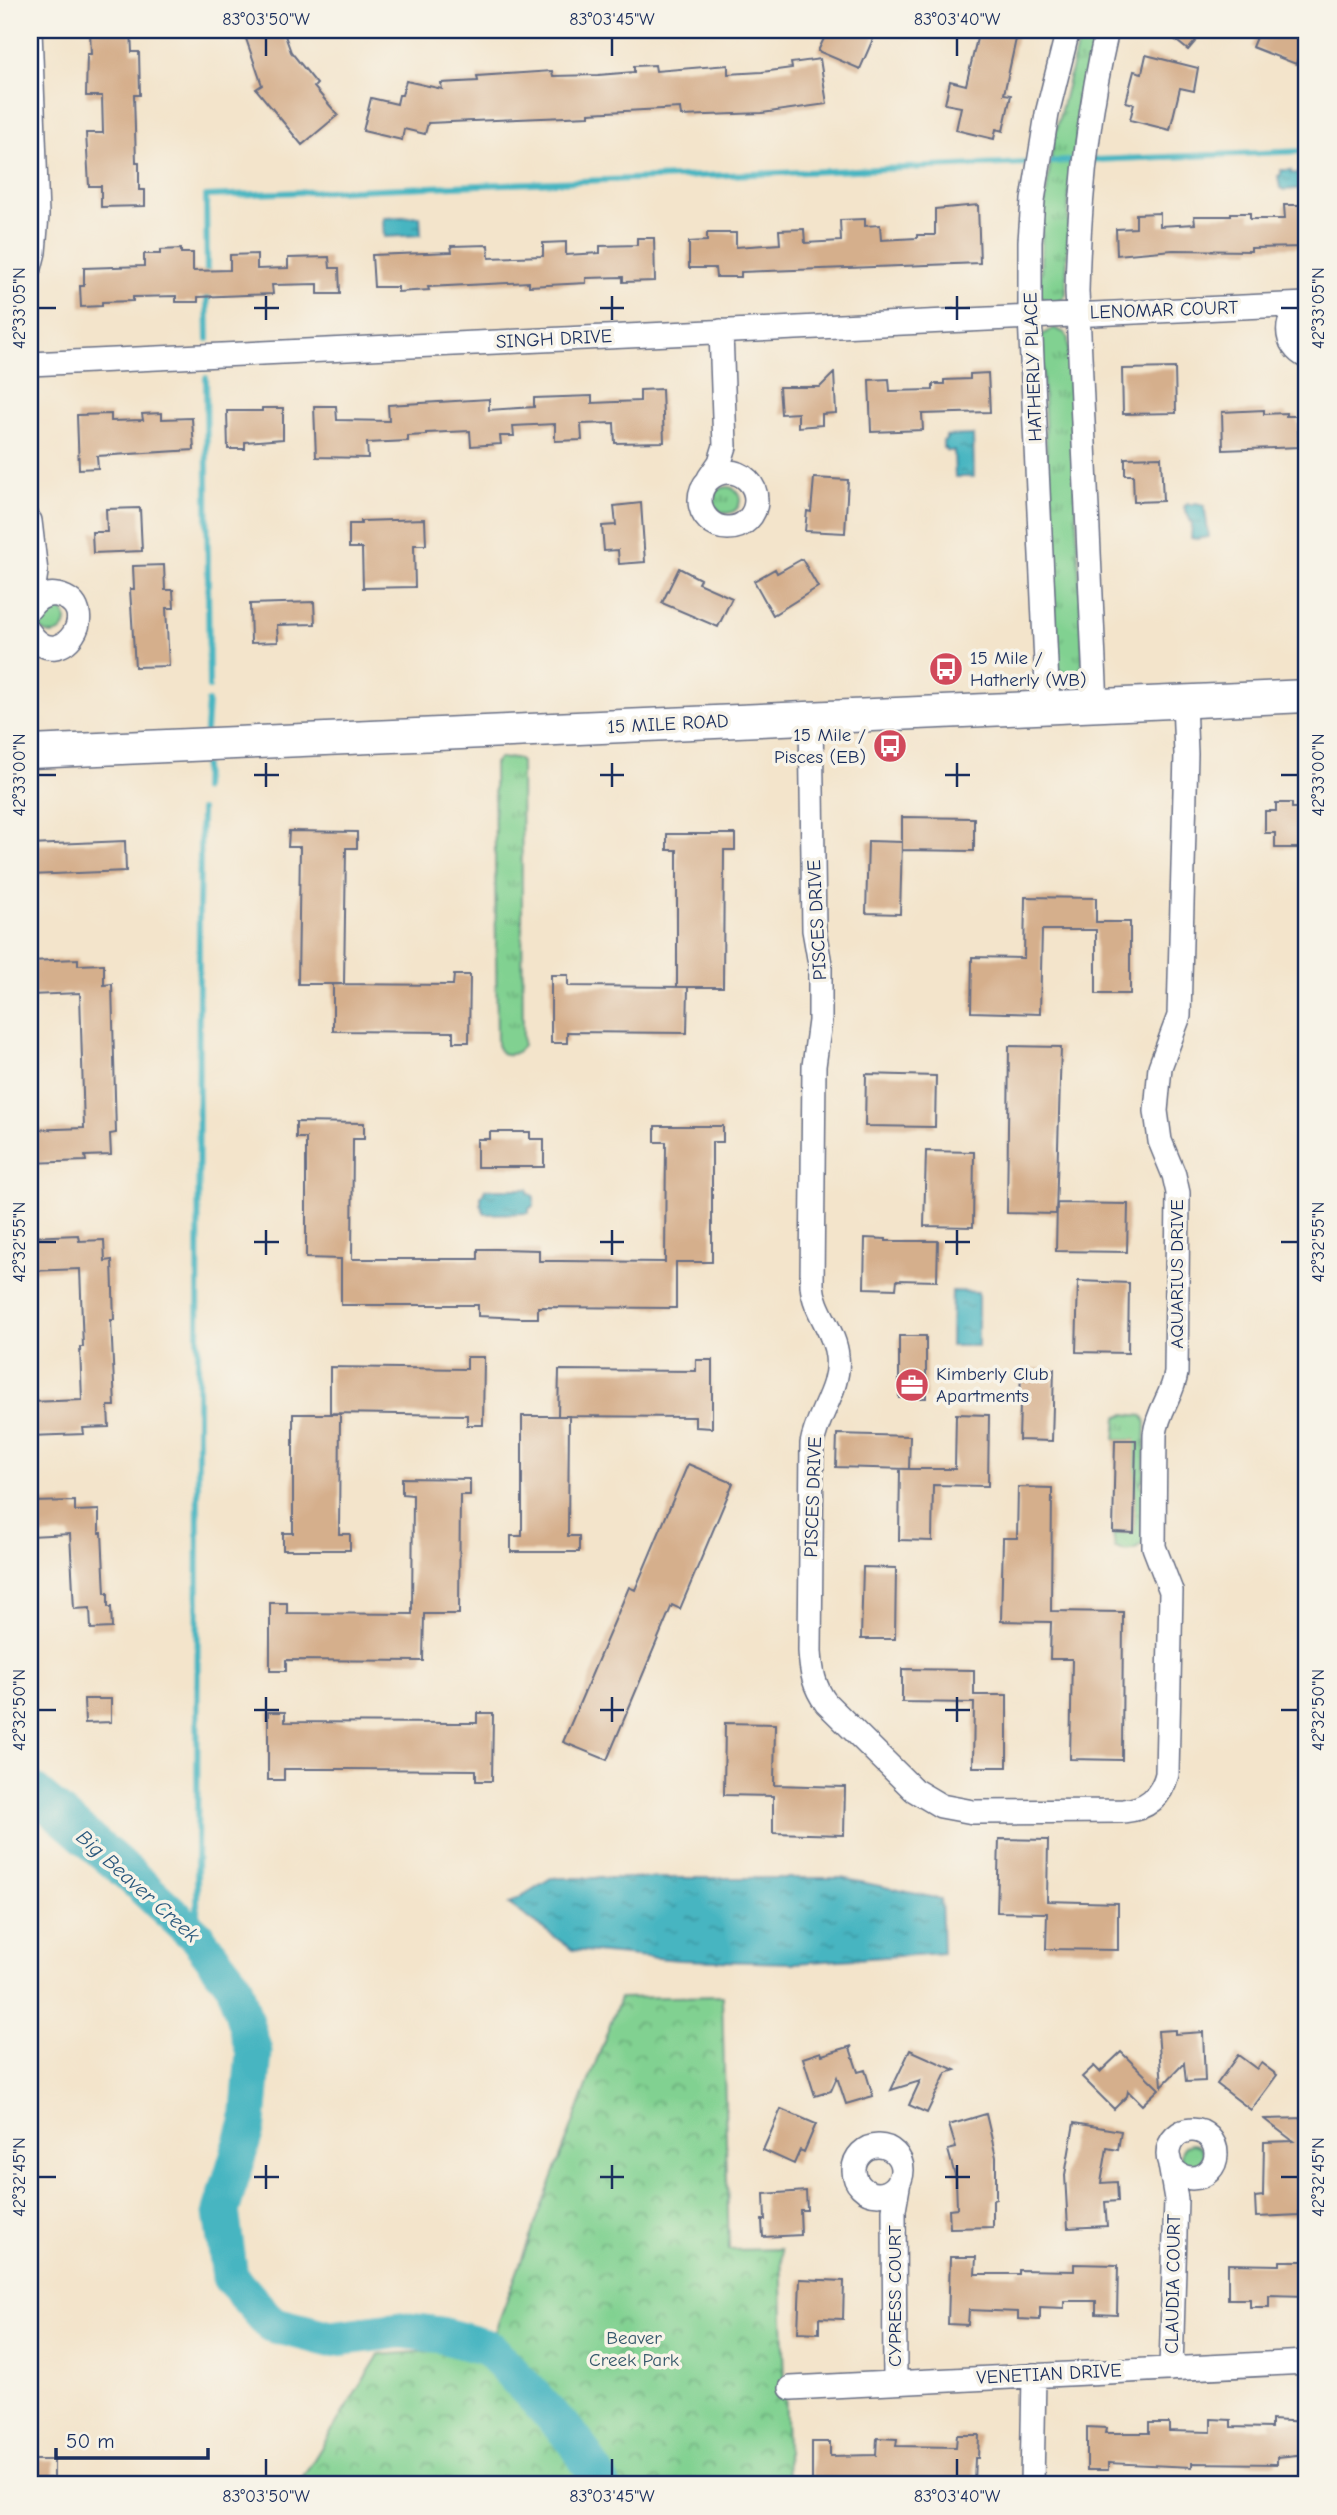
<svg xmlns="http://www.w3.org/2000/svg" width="1337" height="2515" viewBox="0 0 1337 2515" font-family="'Comic Neue',sans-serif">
<defs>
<pattern id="grass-tufts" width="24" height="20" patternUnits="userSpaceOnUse" patternTransform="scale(1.75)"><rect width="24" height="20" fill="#81d191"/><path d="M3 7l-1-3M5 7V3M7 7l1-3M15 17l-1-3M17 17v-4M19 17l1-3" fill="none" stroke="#69aa7a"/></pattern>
<pattern id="park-crowns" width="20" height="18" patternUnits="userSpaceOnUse" patternTransform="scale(1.75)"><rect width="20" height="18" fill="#81d191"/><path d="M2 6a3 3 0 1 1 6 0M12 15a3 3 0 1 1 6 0" fill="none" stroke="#69aa7a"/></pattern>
<pattern id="water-ripples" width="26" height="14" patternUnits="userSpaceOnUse" patternTransform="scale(1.75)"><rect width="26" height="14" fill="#47b5c1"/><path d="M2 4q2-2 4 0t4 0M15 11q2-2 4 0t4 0" fill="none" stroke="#3a94a0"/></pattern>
</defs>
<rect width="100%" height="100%" fill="#f7f3e8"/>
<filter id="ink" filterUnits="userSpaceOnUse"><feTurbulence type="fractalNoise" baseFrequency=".0143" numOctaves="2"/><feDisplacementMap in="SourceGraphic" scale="14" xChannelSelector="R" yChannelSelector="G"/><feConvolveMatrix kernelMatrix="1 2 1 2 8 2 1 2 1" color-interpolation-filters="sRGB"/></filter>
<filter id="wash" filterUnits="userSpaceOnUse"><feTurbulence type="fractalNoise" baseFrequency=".00686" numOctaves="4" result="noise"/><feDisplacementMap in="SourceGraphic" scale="28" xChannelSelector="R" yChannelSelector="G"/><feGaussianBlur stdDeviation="1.57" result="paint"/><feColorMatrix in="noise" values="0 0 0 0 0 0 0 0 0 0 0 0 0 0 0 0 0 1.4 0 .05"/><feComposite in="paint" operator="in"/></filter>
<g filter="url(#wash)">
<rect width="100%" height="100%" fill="#f3e4cb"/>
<!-- grass -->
<path fill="url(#grass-tufts)" stroke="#4e8078" stroke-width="2" d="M1081,30H1097L1086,78L1069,187L1066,294C1060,306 1047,305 1040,295L1042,227L1053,142Z
M1054,328L1065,333L1068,338L1083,660L1080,671L1071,677L1065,675L1057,667L1041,339L1043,334Z
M714 500a13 13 0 1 1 26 0a13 13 0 1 1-26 0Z
M38 620a14 14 0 1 1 28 0a14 14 0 1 1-28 0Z
M516,758L521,762L523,1045C517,1054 512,1056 501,1053L497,1045L494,763L499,759Z
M1124,1414L1143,1416L1146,1422L1144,1479L1140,1483L1144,1488L1143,1541C1138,1552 1126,1552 1115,1548L1113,1532H1134L1135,1440H1115L1117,1417Z
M1181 2155a11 11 0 1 1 22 0a11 11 0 1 1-22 0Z"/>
<!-- park -->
<path fill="url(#park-crowns)" stroke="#4e8078" stroke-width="2" d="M722,1996L729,2250L781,2249L788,2485H298L379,2355L489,2347L620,1998Z"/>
<!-- water -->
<path fill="url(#water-ripples)" stroke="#317290" stroke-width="2" d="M1281,170H1291V173L1307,174V188L1284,190L1280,188L1278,176L1281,174Z
M420,216L421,235L384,237L383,218Z
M973,435L974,477H955L954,451H946V448H943V441L946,440V436Z
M1188,503L1190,505L1196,503L1204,505L1209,537L1196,539L1191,538L1192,524L1184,507Z
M485,1189H528V1192L534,1197V1205L529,1209V1213L485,1214L481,1205V1197Z
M952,1291L978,1292V1346H951Z
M551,1878H842L941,1899L943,1953L795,1963L679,1960L573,1950L509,1904Z"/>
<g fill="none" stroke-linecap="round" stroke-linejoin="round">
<!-- stream -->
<path stroke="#47b5c1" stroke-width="6" d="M1094,160L1307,151
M1052,162L1071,161
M207,278L206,196L1029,163
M207,288L208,339
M206,378L209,687
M206,730L208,702
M203,789L204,766
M197,1937L199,906L201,810"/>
<!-- river -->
<path stroke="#47b5c1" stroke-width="37" d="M30,1789L129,1874L197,1937L234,1985L254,2052L248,2123L221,2211L230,2277L271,2324L330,2339L401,2330L441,2335L489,2348L576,2442L602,2485"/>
</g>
<g id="blocks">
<!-- building -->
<path fill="#d5af8c" d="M90,30H131L132,52H139L140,95H134L136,162H139V190H145V206L101,207V186H89L86,133H103L102,96H86L87,54H91Z
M243,30H283L291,52L317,84L314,87L338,115L302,145L256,89L262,85Z
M828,30H877L860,69L818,51Z
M979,30H1018L1004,94L1011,95L1003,131L996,129L994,139L956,130L961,107L945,104L950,81L966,85Z
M1163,30H1205L1188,50Z
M1259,30H1307L1296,64L1252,47Z
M1146,55L1198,68L1194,91L1180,88L1170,130L1130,120L1134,104L1126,102L1134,71L1142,73Z
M820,59L827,104L762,113L681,116L680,108L589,113V116L428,123L425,134L404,129L402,140L363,131L371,98L397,104L399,95H402L406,81L442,89L441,83L478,81L477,76L552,71L553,76L598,75L634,72V66L655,65L656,71L728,65V74L762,72L792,68L791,63Z
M978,205L980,263L741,272V277H716L715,268H689V242L707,241V233H736V247L780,244L779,230L804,229L805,243L841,241L840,220L865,219V226L880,225L881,240L917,238V235H935V209Z
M1284,205H1307V247L1251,248V251L1173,250L1117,255L1116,229L1136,228V214L1160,213V226L1195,224L1194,216H1231V213H1250V219H1285Z
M637,238H654L655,281L623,282V277L586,278V283L529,286V282L428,287L429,290L398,292V287H374L372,255L452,252L451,246L488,245L489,258L543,256V243L566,242V255L600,253V246L637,245Z
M181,249V253H193V271L230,270V255L257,254V269L288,268V258L329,257L330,268H339L340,294H318V284L272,285L273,294L198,297V302H176V296L133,297V301L102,302V306L81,307L80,286H84V268L144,266V254H160V250Z
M1175,368L1176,413L1123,414L1122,369Z
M834,373L836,413L822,414V425L798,427V413L781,414L779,387H820Z
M988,373L990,412L922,414L923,430L871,432L869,380L889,379L890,391L933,390V384H944V380L970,379V374Z
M662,389L664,442L615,443L614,423L581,424L582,440L555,441V424L513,426L514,436H500L501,444L471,446L470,431L426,433V435L408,436V441L367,443L368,458L316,457L314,406H336L337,420L389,421L388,405L489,399V410L534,407V398L592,396V403L640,401V390Z
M262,408H283V439L245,442V449H228L227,411H262Z
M1264,410V414L1286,413V416H1297L1299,447L1223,450L1222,412Z
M162,413V419L192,418L194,450L97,456L98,468L79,469L77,415L111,414V421L143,420L142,414Z
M1161,457L1163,501L1134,502L1133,475H1125V458Z
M814,478L848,480L845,533L805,531L807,511L811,512Z
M641,503L645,562L619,564L618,550L604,551L602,526L616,525L614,506Z
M140,508L142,551L93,553L92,532H107L106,509Z
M425,519L426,545H414L415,587L363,588L362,548H349V524H361V521Z
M802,559L818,587L773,615L754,581L775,569L777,573Z
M164,565L165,590H173L174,608H166L169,666L135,667L130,589H134L133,566Z
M679,568L700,579L698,583L732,598L718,627L662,603Z
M314,602L315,624L277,625L278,642L251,643L250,604Z
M1276,803H1292V808H1301V848H1275V833H1265V811H1276Z
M902,817L974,818V851L902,850Z
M289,831L357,832V848H346L344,984H298L300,847H288Z
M667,834H735V850H724L723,987H677V850H667Z
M125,841L126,871L30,875V845Z
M868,841L902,842L900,914L866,913Z
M1025,897L1096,898V922H1130V994H1096V930H1042L1040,1014L971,1012L972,957L1024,958Z
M78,959V965L104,964V985L112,984L116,1133L110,1134L111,1155L85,1156L86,1161L30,1163V1130L84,1128L80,993L30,995V961Z
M454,975H470L469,1042H453V1032L333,1031V984L453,985Z
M551,975H568V986L688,987L687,1033L567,1032V1043H551Z
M1009,1046L1061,1047L1056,1214L1007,1213Z
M866,1074L936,1076L935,1127L865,1126Z
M296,1122L364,1123V1139H353L352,1259H478V1249H495L539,1250V1261H560L665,1262L666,1142H655V1126H723V1142H712V1262H676V1308L538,1307V1318H522L478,1316V1305H341V1259L306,1258V1138H296Z
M490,1132H530V1139H544V1167H477V1139H490Z
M926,1151L974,1152L973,1227L924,1226Z
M1057,1203L1128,1204L1127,1252L1056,1251Z
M78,1235L79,1241L104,1240L105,1261L112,1260L114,1320H111L115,1406H108L109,1427L83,1428L84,1434L30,1436V1402L82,1400L80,1347H83L80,1269L30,1271V1237Z
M865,1238L886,1239V1241H938L937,1281L897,1280L896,1289L864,1288Z
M1078,1281L1129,1283L1128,1353L1076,1352Z
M899,1336H926V1398H899Z
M467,1357H484L483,1425H467V1415L330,1413V1367L467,1369Z
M696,1360H712V1428L695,1427V1417L558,1416L559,1370L696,1371Z
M1021,1368L1054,1369L1052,1441L1019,1440Z
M293,1414H340L339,1534H350V1550H283V1533H293Z
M956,1414L989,1415L988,1486L933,1485L932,1541L899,1540L900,1469H955Z
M522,1416H569L568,1536H579V1552H511V1536H522Z
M837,1434L910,1436L909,1469L836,1467Z
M1115,1440H1136L1134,1533L1113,1532Z
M688,1464L733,1483L680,1609L672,1605L607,1760L563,1742L629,1587L635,1590Z
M402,1478L470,1479V1495H460L459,1614H424L423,1661L286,1660V1671H270V1603H287V1613L412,1614L413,1495L402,1494Z
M1018,1487L1052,1488L1051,1611L1123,1612L1122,1760L1070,1759L1072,1659H1050L1051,1622L1001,1621L1003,1538H1017Z
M75,1501V1511L99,1510V1533H102L105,1593H108V1607H111L112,1628L91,1629L90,1608L74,1609L70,1534L30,1536V1502Z
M863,1567L896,1568L895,1639H861Z
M902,1669L974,1670V1695H1007V1767H973L974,1703L902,1702Z
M84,1699H111V1722L85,1723Z
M268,1712H285V1722L456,1723H477V1713H493L492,1781H476V1770L346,1769H284V1780H268Z
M725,1723L775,1724L774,1785L845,1787L844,1835L773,1833V1796L724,1795Z
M999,1839L1048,1840L1047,1901L1118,1903V1950L1046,1949L1047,1913L997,1912Z
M1175,2030V2034L1203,2032L1205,2081L1186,2082L1184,2063L1162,2086L1158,2031Z
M852,2046L850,2048L858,2072L865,2070L873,2096L846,2104L837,2077L831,2091L815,2096L803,2058L821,2052L822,2055Z
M910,2050L955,2070L946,2073L927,2113L909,2105L920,2081L891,2090Z
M1121,2052L1159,2089L1142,2105L1128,2091L1127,2096L1114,2109L1082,2077L1094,2066L1100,2072Z
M1238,2055L1257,2069L1261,2063L1277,2075L1251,2110L1217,2084Z
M781,2109L816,2124L804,2152L800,2150L794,2164L763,2150Z
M986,2114L996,2157V2199L993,2200V2227L950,2228L949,2209L957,2208L956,2179L948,2150L956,2148L949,2125Z
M1307,2118V2160L1300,2161L1299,2215L1256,2217L1255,2197L1263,2196L1264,2142L1293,2141L1264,2119Z
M1074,2123L1121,2131L1118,2150L1107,2148L1101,2183L1117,2182L1118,2201L1105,2202L1107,2226L1068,2228L1065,2175Z
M806,2191L807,2210H800L801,2235L763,2237L762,2220H765L764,2194Z
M950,2257H976L975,2274H1019V2270L1074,2271V2264L1118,2265L1117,2315L1096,2314V2301H1064V2308L1040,2307V2320L1018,2319V2312L969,2310L968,2325L948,2324Z
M1280,2261H1307V2296L1269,2295V2307H1250V2299H1228V2264L1280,2265Z
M800,2279L844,2281L843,2319L819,2318V2333L798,2332Z
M1211,2419L1231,2420V2427L1271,2428V2420L1307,2422V2454L1277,2457V2464L1192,2463V2467L1108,2463V2470H1087V2427L1106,2428L1105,2433H1149V2423H1169V2431L1211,2432Z
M957,2435H979L978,2458H975L974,2483H918V2484H902V2480L853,2479V2485H812V2442H830V2456L876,2455L877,2438L897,2439L896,2446L956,2447Z
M30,2460H54V2478H30Z"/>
</g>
</g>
<g filter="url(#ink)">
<use href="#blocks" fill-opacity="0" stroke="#676e84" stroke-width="2"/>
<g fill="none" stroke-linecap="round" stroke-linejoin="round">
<!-- minor casing -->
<g stroke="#676e84" stroke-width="26">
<path id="minor" d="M30,268L34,252L37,215L30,30
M1307,305C1282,315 1283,346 1307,357
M30,364L1307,304
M700 500a28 28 0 1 1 56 0a28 28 0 1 1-56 0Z
M709,478L720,462L725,446L721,331
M30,521L36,572L31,606
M30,608C36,599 45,593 57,595C106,606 60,677 30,633
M1096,705L1077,291C1079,202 1087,116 1107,30
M1048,707L1030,316V241L1033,200L1047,114L1068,30
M811,718L814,930L820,964V1021L814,1066L812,1285C814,1312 835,1331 837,1356C841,1388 817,1414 812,1444L810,1651C811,1671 814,1687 826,1703L914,1790L941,1806L973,1812L1123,1811C1146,1809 1161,1798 1167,1774L1171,1591L1154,1547L1155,1434C1158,1410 1173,1395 1176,1373L1178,1193L1174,1175L1160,1141L1156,1111L1160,1067L1179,1016L1186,754L1184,701
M1168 2154a24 24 0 1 1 48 0a24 24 0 1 1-48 0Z
M854 2170a24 24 0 1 1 48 0a24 24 0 1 1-48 0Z
M1169,2159L1176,2199L1171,2369
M895,2382L894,2210L899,2181
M791,2388L1307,2362
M1032,2485L1034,2375"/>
</g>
<!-- secondary casing -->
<g stroke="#676e84" stroke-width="35">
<path id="secondary" d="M30,752L1307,696"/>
</g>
<!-- minor -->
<use href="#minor" stroke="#fff" stroke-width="23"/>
<!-- secondary -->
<use href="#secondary" stroke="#fff" stroke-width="32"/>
</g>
</g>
<!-- ticks -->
<path fill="none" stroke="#1b2f5e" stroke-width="2.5" d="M266,38V56M612,38V56M957,38V56M266,296V320M612,296V320M957,296V320M38,308H56M254,308H279M600,308H624M945,308H970M1281,308H1298M266,763V787M612,763V787M957,763V787M38,775H56M254,775H279M600,775H624M945,775H970M1281,775H1298M266,1230V1255M612,1230V1255M957,1230V1255M38,1242H56M254,1242H279M600,1242H624M945,1242H970M1281,1242H1298M266,1697V1722M612,1697V1722M957,1697V1722M38,1710H56M254,1710H279M600,1710H624M945,1710H970M1281,1710H1298M266,2165V2189M612,2165V2189M957,2165V2189M38,2177H56M254,2177H279M600,2177H624M945,2177H970M1281,2177H1298M266,2459V2476M612,2459V2476M957,2459V2476"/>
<!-- icons -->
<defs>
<g id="bus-disc" transform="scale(1.75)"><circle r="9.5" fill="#d1495b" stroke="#f7f3e8"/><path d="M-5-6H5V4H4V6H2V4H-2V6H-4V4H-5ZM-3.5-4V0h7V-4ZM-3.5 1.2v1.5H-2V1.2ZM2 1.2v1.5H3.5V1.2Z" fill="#fff"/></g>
<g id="office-disc" transform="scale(1.75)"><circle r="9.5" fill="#d1495b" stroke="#f7f3e8"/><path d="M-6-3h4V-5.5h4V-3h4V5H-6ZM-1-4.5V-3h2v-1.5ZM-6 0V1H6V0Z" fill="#fff"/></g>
</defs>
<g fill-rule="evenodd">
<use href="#bus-disc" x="946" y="669"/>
<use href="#bus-disc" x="890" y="746"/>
<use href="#office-disc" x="912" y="1385"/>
</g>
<g text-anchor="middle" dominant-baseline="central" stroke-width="7" stroke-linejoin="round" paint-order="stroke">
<!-- street labels -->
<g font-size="19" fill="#1b2f5e" stroke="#f7f3e8">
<text transform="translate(1164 310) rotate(-2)">LENOMAR COURT</text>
<text transform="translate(554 339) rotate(-3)">SINGH DRIVE</text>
<text transform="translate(1033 367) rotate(-92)">HATHERLY PLACE</text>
<text transform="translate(668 724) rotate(-3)">15 MILE ROAD</text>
<text transform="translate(817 920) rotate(-93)">PISCES DRIVE</text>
<text transform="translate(1177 1274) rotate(-90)">AQUARIUS DRIVE</text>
<text transform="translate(813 1497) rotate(-88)">PISCES DRIVE</text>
<text transform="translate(1173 2284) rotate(-89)">CLAUDIA COURT</text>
<text transform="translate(895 2296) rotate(-90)">CYPRESS COURT</text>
<text transform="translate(1049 2374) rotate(-3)">VENETIAN DRIVE</text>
</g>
<!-- poi labels -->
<g font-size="19" fill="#1b2f5e" stroke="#f7f3e8" text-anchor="start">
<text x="970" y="658">15 Mile /<tspan x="970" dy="22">Hatherly (WB)</tspan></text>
<text x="866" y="735" text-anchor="end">15 Mile /<tspan x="866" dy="22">Pisces (EB)</tspan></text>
<text x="936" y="1374">Kimberly Club<tspan x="936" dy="22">Apartments</tspan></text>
</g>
<!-- park labels -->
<g font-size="19" fill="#34586b" stroke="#f7f3e8">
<text x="634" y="2338">Beaver<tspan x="634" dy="22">Creek Park</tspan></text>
</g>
<!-- water labels -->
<g font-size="21" font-style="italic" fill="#28577c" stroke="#f7f3e8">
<text transform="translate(138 1886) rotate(42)">Big Beaver Creek</text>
</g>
</g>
<!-- margin -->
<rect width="1337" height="2515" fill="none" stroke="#f7f3e8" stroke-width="77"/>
<!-- scale -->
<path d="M56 2448v10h152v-10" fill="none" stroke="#1b2f5e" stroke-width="3.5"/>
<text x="66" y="2448" font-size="21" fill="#1b2f5e" stroke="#f7f3e8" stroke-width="5" paint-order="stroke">50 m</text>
<rect x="38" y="38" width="1260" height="2438" fill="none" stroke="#1b2f5e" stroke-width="2.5"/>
<g font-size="18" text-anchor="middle" fill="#1b2f5e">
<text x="266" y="25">83°03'50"W</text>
<text x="612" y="25">83°03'45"W</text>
<text x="957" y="25">83°03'40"W</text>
<text transform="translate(19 308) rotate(-90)" y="6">42°33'05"N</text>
<text transform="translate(1318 308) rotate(-90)" y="6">42°33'05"N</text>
<text transform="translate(19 775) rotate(-90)" y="6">42°33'00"N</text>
<text transform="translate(1318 775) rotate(-90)" y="6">42°33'00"N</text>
<text transform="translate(19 1242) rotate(-90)" y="6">42°32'55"N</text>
<text transform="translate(1318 1242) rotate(-90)" y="6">42°32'55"N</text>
<text transform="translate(19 1710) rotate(-90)" y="6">42°32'50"N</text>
<text transform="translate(1318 1710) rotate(-90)" y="6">42°32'50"N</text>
<text transform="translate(19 2177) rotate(-90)" y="6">42°32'45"N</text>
<text transform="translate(1318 2177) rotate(-90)" y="6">42°32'45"N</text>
<text x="266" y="2502">83°03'50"W</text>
<text x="612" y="2502">83°03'45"W</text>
<text x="957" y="2502">83°03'40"W</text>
</g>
</svg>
